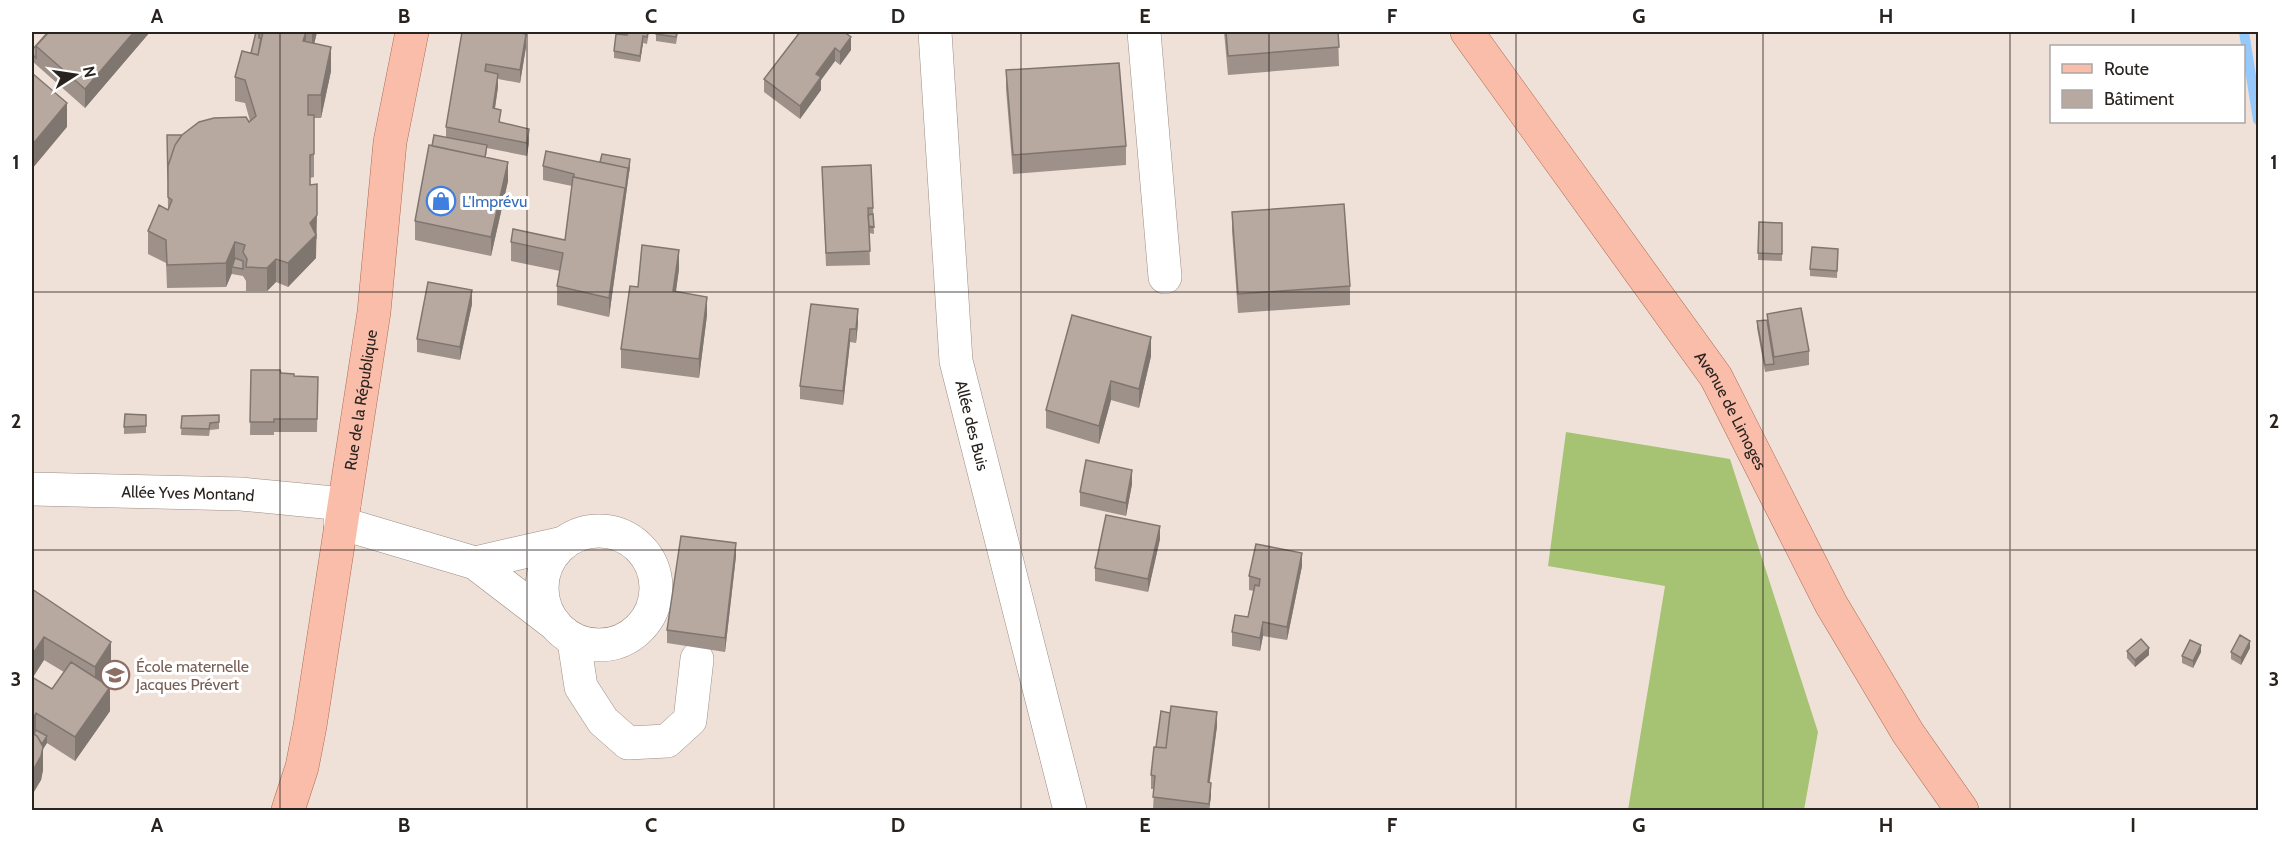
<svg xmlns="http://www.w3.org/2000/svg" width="2290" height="842" viewBox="0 0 2290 842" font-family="Cabin,sans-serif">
<rect width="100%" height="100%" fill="#f0e1d8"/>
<!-- forest -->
<path fill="#a5c372" d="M1566,432L1730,459L1818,732L1804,810H1628L1665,586L1548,566Z"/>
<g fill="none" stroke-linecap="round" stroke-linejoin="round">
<!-- stream -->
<path stroke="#95c9fb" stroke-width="10" d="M2244,32L2258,120"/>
<!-- minor casing -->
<g stroke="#9b8d84" stroke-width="34">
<g id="minor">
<path id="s1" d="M935,32L956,361L1070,810"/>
<path d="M1144,32L1165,277"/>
<path id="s2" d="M32,489L241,494L344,504"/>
<path d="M340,523L475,563"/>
<circle cx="599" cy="588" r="57"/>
<path d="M552,622L475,563L563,543"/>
<path d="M574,641L581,687L603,721L628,743L667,741L690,720L697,659"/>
</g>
</g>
<!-- major casing -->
<g stroke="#ae6a53" stroke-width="34">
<g id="major">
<path id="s3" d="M1467,32L1716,377L1831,604L1908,733L1962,810"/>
<path id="s4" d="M288,810L302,767L310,726L374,312L390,142L412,32"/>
</g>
</g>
<!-- minor -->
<use href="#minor" stroke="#fff" stroke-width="33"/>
<!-- major -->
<use href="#major" stroke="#f9bda9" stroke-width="33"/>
</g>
<!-- wall -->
<path fill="#9d918a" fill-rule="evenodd" d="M48,32H150L85,108L32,61V50Z
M256,32H317L314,44L331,71L321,118H314V177L310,178L317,238L316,240V258L288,287L276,282L267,291H246V281L243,276L232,274V273L226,287L167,288L166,263L148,254V231L168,210L167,135H182L250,121L245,103L235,101V77L251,53Z
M462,32L526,47L520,83L498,79V87L495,108L501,123L529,142L527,156L487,148L486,157L508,181L491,256L415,240V221L432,146L446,137V127Z
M628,32H649L647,44L643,43L640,62L614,58V51L627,35Z
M656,32H678L676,44L656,41Z
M800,32L851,50L840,65L835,61L821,80V90L800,119L764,92V79Z
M1224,32H1338L1339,66L1228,75Z
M1006,70L1126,146V165L1013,174L1006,89Z
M600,162L630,166L609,317L557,305V286L560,271L511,261V242L565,240L572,186L543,180V166Z
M822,167L873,208L874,234L869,233L870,265L826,266Z
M1232,212L1350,286V305L1238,313L1232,231Z
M1759,222L1782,223V261L1758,260Z
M1838,249L1837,278L1810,276V269Z
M679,269L676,292L707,315L699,378L621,368V349L638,287Z
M472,304L460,360L417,352V339Z
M811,304L858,323L856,343L850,342L843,405L800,399V386Z
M1767,314L1809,351V365L1765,372L1757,328V321L1767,320Z
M1151,356L1139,408L1111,400L1099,444L1046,428V410Z
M251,370L281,373L294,376L318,377L317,432H274V435H250Z
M146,415V433L124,434V427Z
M219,415V429L210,430L209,436L181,435L182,416Z
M1132,484L1126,516L1080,506V492Z
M1160,539L1148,592L1095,581V568Z
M736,556L725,652L667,643V630Z
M1302,566L1287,640L1263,636L1260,651L1232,646V632L1248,617L1254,591L1249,590V576Z
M32,589L111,666L101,681L110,711L75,761L47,743L43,749V770L41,780L32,795ZM44,660L64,672L52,689L32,677Z
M2250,648L2241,665L2231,659V652Z
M2127,651L2149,655L2135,667L2127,658Z
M2201,652L2193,668L2182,663V656Z
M1217,726L1209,783L1211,796L1209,810H1153L1154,789H1151V775L1156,747Z"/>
<!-- shaded-wall -->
<path fill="#807670" d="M134,32H150L85,108V89Z
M306,32V51L303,41Z
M312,32H317L312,53Z
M526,34V47L520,83V70Z
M643,36V43L640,62V56Z
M851,37V50L840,65V52Z
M331,47V71L321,118V95Z
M835,48V61L821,80V90L800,119V106L816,74Z
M498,74V87L493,121V108Z
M67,103V127L32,169V145Z
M529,129V142L527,156V143Z
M630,159V166L609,317V298L625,188Z
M508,162V181L491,256V237Z
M317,215L316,258L288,287V263L310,223Z
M235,242V265L232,267V273L226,287V263Z
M679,250V269L673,310V291Z
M276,259V282L267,291V268Z
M472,290V304L460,360V347Z
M707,297V315L699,378V359Z
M858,309V323L856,343V329Z
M850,329V342L843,405V391Z
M1151,337V356L1139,408V389Z
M1111,381V400L1099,444V426Z
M1132,470V484L1126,516V503Z
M1160,526V539L1148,592V579Z
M736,543V556L725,652V638Z
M1302,553V566L1287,640V627Z
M1263,622V636L1260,651V638Z
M44,637V660L32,679V655Z
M2250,641V648L2241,665V658Z
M111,642V666L95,690V667Z
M2201,645V652L2193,668V661Z
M2149,648V655L2135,667V660Z
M110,687V711L75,761V737Z
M1217,712V726L1208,796V782Z
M36,713V737L32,744V721Z
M47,736V743L43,749V770L41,780L32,795V772L37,752Z
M1211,783V796L1209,810V804Z"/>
<!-- building -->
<path fill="#b7a9a0" stroke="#807670" stroke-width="1.5" d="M48,32L36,46V58L32,54V50Z
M49,32H134L85,89L36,46Z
M256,32H259V38H261L258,55L251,53Z
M263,32H306L303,41L331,47L321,95H308V115H314V154L310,155V185L317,184V215L310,223L316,235L288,263L276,259L267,268L246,267L247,259L243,252L245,245L235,242L226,263L167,265L166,240L148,231L159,205L168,210L172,200L168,197V166L175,145L182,135L199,122L214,118L246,117L249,122L256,116L245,80L235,77L242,51L258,55Z
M462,32H514L526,34L520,70L486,64L485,71L498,74L493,108L501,110L499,122L529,129L527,143L446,127Z
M628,32H648L647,37L643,36L640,56L614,51L616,34L627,35Z
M656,32H677L676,37L656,34Z
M800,32H844L851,37L840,52L835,48L816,74L821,77L800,106L764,79Z
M1226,32H1338L1339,47L1228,56Z
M1119,63L1126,146L1013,155L1006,70Z
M32,73L67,103L32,145Z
M167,135H182L175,145L168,166V181Z
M434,135L487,145L485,157L432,146Z
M429,145L508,162L491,237L415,221Z
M546,151L628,168L625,193V188L574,177V174L543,166Z
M602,154L630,159L628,174V168L600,162Z
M871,165L873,208H868L870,251L826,253L822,167Z
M573,177L625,188L609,298L557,286L563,253L511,242L513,229L565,240Z
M1344,204L1350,286L1238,294L1232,212Z
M873,214L874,227L869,226L868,215Z
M1759,222L1782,223V254L1758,253Z
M642,245L679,250L673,291L707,297L699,359L621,349L630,286L638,287Z
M1812,247L1838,249L1837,271L1810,269Z
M235,258L243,261V269L232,267Z
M428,282L472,290L460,347L417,339Z
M811,304L858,309L856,329H850L843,391L800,386Z
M1801,308L1809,351L1774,357L1767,314Z
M1072,315L1151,337L1139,389L1111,381L1099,426L1046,410Z
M1767,320L1774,364L1765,365L1757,321Z
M251,370H280L281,373L294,374V376L318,377L317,419H274V422H250Z
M125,414L146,415V426L124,427Z
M219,415V422L210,423L209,429L181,428L182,416Z
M1086,460L1132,470L1126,503L1080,492Z
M1106,515L1160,526L1148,579L1095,568Z
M681,536L736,543L725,638L667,630Z
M1256,544L1302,553L1287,627L1263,622L1260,638L1232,632L1235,615L1248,617L1255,585L1259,586L1260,579L1249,576Z
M32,589L111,642L95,667L44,637L32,655Z
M2240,635L2250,641L2241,658L2231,652Z
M2141,639L2149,648L2135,660L2127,651Z
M2190,640L2201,645L2193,661L2182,656Z
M71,662L110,687L75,737L36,713L32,721V677L52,689Z
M1171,706L1217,712L1208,782L1211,783L1209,804L1153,797L1155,776L1151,775L1154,747L1166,748Z
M1161,711L1170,713L1166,748L1156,747Z
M36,730L47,736L42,744L37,736L34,734Z
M32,733L37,736L43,747L41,756L32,772Z"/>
<!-- grid -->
<path fill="none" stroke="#292320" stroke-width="1.5" stroke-opacity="0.55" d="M280,32V810M527,32V810M774,32V810M1021,32V810M1269,32V810M1516,32V810M1763,32V810M2010,32V810M32,292H2258M32,550H2258"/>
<!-- icons -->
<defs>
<g id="shop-ring" transform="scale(1.5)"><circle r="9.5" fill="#fff" stroke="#3f7fe0" stroke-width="1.5"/><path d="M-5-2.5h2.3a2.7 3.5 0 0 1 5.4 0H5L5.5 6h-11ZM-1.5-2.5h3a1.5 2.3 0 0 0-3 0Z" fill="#3f7fe0"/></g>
<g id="school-ring" transform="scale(1.5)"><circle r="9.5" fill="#fff" stroke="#8d6e63" stroke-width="1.5"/><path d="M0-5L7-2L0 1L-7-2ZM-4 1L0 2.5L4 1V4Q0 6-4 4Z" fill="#8d6e63"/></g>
</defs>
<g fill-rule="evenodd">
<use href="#shop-ring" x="441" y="201"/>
<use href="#school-ring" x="115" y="675"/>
</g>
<g text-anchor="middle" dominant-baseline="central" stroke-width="6" stroke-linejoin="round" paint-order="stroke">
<!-- shop labels -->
<g font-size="16" fill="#366cbe" stroke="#fff" text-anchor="start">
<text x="462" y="201">L'Imprévu</text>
</g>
<!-- street labels -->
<g font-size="16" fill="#292320" stroke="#fff">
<text stroke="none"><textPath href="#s4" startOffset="417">Rue de la République</textPath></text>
<text stroke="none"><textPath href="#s3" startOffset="462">Avenue de Limoges</textPath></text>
<text stroke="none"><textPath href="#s1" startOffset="396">Allée des Buis</textPath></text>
<text stroke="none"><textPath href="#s2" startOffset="156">Allée Yves Montand</textPath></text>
</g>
<!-- education labels -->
<g font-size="16" fill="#785e54" stroke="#fff" text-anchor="start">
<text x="136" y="666">École maternelle<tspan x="136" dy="18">Jacques Prévert</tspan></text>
</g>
</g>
<!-- border -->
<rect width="2290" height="842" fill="none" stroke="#ffffff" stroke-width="66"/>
<!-- legend -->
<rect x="2050" y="45" width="195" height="78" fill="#ffffff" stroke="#a9a7a6" stroke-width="1.5"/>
<rect x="2062" y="64" width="30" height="9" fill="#f9bda9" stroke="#a9a7a6" stroke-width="1.5"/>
<text x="2104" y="75" font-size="18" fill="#292320">Route</text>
<rect x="2062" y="90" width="30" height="18" fill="#b7a9a0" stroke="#a9a7a6" stroke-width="1.5"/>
<text x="2104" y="105" font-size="18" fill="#292320">Bâtiment</text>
<!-- north arrow -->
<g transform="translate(75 75) rotate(78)" stroke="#ffffff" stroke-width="4.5" paint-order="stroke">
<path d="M0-4.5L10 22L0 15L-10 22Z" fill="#292320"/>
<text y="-9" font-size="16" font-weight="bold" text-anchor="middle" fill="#292320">N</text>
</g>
<rect x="33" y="33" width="2224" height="776" fill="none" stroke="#292320" stroke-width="2"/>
<g font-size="20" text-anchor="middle" font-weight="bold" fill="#292320">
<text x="157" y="23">A</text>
<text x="404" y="23">B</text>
<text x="651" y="23">C</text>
<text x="898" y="23">D</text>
<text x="1145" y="23">E</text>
<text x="1392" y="23">F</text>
<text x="1639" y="23">G</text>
<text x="1886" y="23">H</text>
<text x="2133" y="23">I</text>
<text x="16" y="169">1</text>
<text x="2274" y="169">1</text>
<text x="16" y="428">2</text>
<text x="2274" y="428">2</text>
<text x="16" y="686">3</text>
<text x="2274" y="686">3</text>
<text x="157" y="832">A</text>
<text x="404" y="832">B</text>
<text x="651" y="832">C</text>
<text x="898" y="832">D</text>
<text x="1145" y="832">E</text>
<text x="1392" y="832">F</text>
<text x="1639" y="832">G</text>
<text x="1886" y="832">H</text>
<text x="2133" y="832">I</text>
</g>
</svg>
